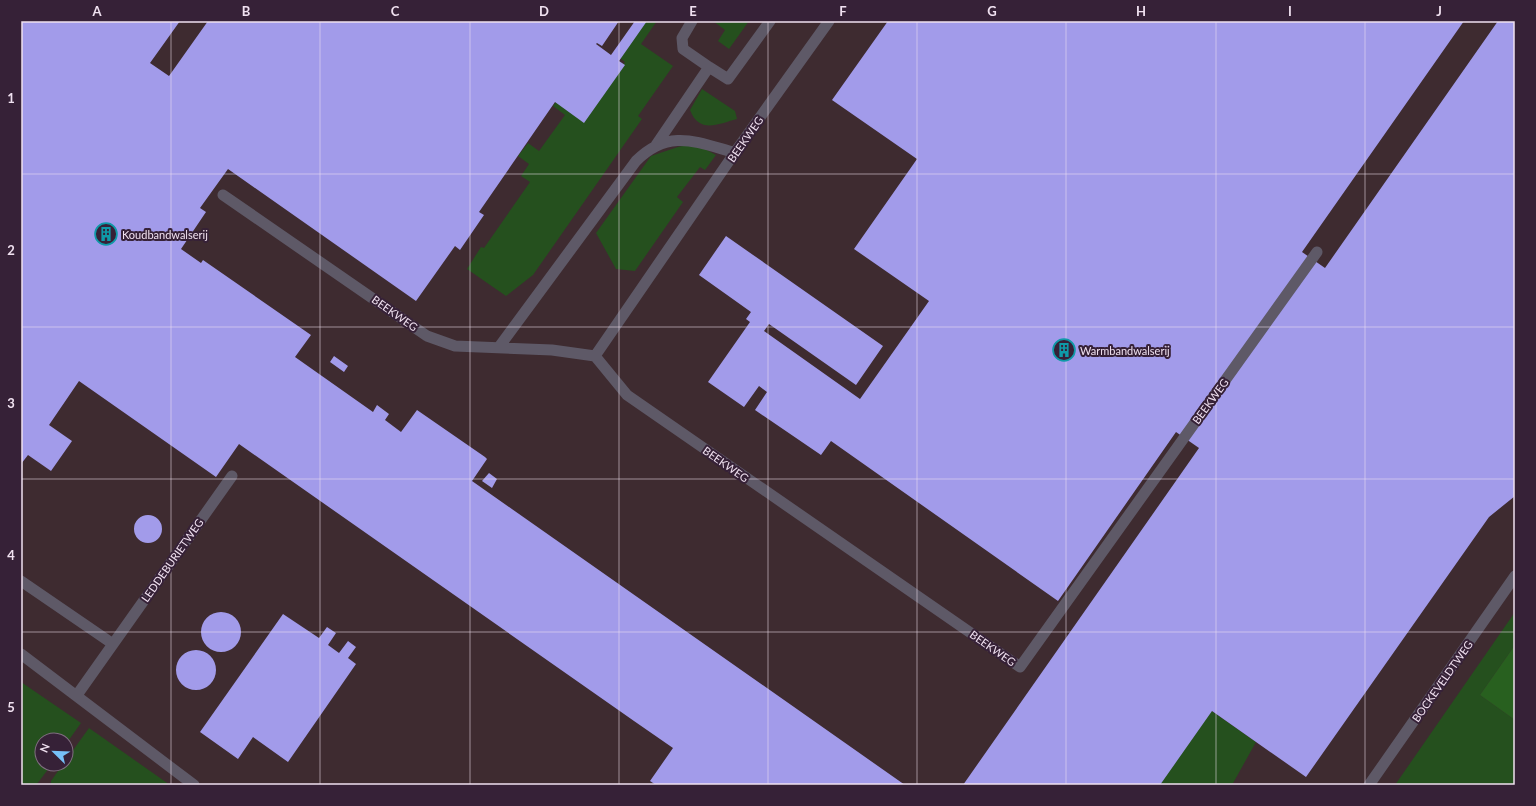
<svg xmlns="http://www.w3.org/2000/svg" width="1536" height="806" viewBox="0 0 1536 806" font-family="Lato,sans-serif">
<rect width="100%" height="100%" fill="#362137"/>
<!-- industrial -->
<path fill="#3e2b30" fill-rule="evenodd" d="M21,21H1515V785H21ZM42,740H66V764H42Z"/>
<!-- green -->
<path fill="#25501e" d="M641,21H657L641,44L673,66L638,116L642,119L533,275L506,296L467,269L481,247L484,248L530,182L521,176L529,164L518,156L528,143L539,151L565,115L553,106L560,96L588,115L625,62L616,55Z
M713,21H749L729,49L718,41L725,30Z
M702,89L735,111L737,119C718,124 699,134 690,110Z
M691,144L701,147L716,155L705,170L700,167L677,197L683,202L635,271L616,269L596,233L651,156L678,147Z
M1515,612V645L1480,695L1515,720V785H1395Z
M21,682L81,723L66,744V740H42V764H52L37,784L35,785H21Z
M1199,702L1256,742L1232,785H1141Z
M89,728L170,785H51V781L63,764H66V760Z"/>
<!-- forest -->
<path fill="#28601f" d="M1515,645V720L1480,695Z"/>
<!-- building -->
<path fill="#a29bea" d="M21,21H180L150,63L169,76L208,21H619L602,46L597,43L596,44L611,55L635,21H647L619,61L625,65L584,123L555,102L479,212L484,215L460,250L455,246L416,301L228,169L200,208L206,212L181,249L201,263L203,260L311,335L295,357L373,412L377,405L389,414L385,420L401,432L417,410L485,457L487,459L472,481L905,785H656L650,781L673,748L634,721L239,444L216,477L79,381L49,425L72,441L51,471L28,455L21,464Z
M888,21H1464L1302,252L1325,268L1498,21H1515V496L1489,517L1306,777L1212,711L1160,785H963L1199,448L1176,432L1058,601L831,441L821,455L755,410L767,392L759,386L744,407L708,382L750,322L746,319L751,312L699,275L726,236L883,346L856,385L769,324L764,331L860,399L929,301L854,249L917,159L832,100Z
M334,356L348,366L344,372L330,362Z
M489,473L497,479L492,488L482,481Z
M134 529a14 14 0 1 1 28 0a14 14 0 1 1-28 0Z
M201 632a20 20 0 1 1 40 0a20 20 0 1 1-40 0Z
M283,614L319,638L327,627L336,633L328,645L339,653L348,641L356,647L348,658L356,664L288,762L253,737L238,759L200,732Z
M176 670a20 20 0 1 1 40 0a20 20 0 1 1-40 0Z"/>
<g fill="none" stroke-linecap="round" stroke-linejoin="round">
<!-- service -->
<path stroke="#5e5967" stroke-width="11" d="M709,67L728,79L770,21
M656,145L709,67L683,49L682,38L692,21
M223,195L427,336L455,346L552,350L595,356L627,395L1020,667L1317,252
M499,347L636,161C669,128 696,142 736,153
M595,356L738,148L829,21
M21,581L113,644
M21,654L194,785
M77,695L232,476
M1369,785L1515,576"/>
</g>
<!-- grid -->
<path fill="none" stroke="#f0e1f0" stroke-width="1" stroke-opacity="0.55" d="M171,21V785M320,21V785M470,21V785M619,21V785M768,21V785M917,21V785M1066,21V785M1216,21V785M1365,21V785M21,174H1515M21,327H1515M21,479H1515M21,632H1515"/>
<!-- icons -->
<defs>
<g id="building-ring" transform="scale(1.15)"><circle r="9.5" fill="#362137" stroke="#0f9aa8" stroke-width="1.5"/><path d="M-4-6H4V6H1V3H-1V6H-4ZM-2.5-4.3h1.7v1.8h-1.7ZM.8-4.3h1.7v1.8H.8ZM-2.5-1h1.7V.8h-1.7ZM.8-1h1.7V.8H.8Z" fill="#0f9aa8"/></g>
</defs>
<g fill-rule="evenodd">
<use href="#building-ring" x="106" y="234"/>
<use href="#building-ring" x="1064" y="350"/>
</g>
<g text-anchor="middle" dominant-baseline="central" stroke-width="4" stroke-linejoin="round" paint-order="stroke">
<!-- street labels -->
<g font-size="11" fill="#f0e1f0" stroke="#362137">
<text transform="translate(745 139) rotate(-55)">BEEKWEG</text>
<text transform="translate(395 313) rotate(35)">BEEKWEG</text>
<text transform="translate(1210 401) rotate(-54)">BEEKWEG</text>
<text transform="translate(726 464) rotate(35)">BEEKWEG</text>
<text transform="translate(172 560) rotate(-55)">LEDDEBURIETWEG</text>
<text transform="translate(993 648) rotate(35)">BEEKWEG</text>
<text transform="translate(1442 681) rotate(-55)">BOCKEVELDTWEG</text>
</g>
<!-- poi labels -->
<g font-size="11" fill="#f0e1f0" stroke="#362137" text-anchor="start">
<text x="122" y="234">Koudbandwalserij</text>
<text x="1080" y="350">Warmbandwalserij</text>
</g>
</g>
<!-- border -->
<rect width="1536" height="806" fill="none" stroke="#362137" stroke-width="44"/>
<!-- north arrow -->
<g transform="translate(54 752) rotate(293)"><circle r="19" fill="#362137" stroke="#806e81"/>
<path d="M0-3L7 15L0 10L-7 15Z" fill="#76c0f7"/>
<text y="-6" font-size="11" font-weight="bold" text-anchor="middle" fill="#f0e1f0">N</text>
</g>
<rect x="22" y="22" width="1492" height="762" fill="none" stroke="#f0e1f0" stroke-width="1.5"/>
<g font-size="13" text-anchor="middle" font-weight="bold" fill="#f0e1f0">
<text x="97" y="16">A</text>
<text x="246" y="16">B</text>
<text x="395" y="16">C</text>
<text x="544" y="16">D</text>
<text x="693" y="16">E</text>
<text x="843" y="16">F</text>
<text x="992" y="16">G</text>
<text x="1141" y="16">H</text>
<text x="1290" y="16">I</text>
<text x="1439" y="16">J</text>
<text x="11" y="103">1</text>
<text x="11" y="255">2</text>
<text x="11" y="408">3</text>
<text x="11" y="560">4</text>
<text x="11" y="712">5</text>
</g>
</svg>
